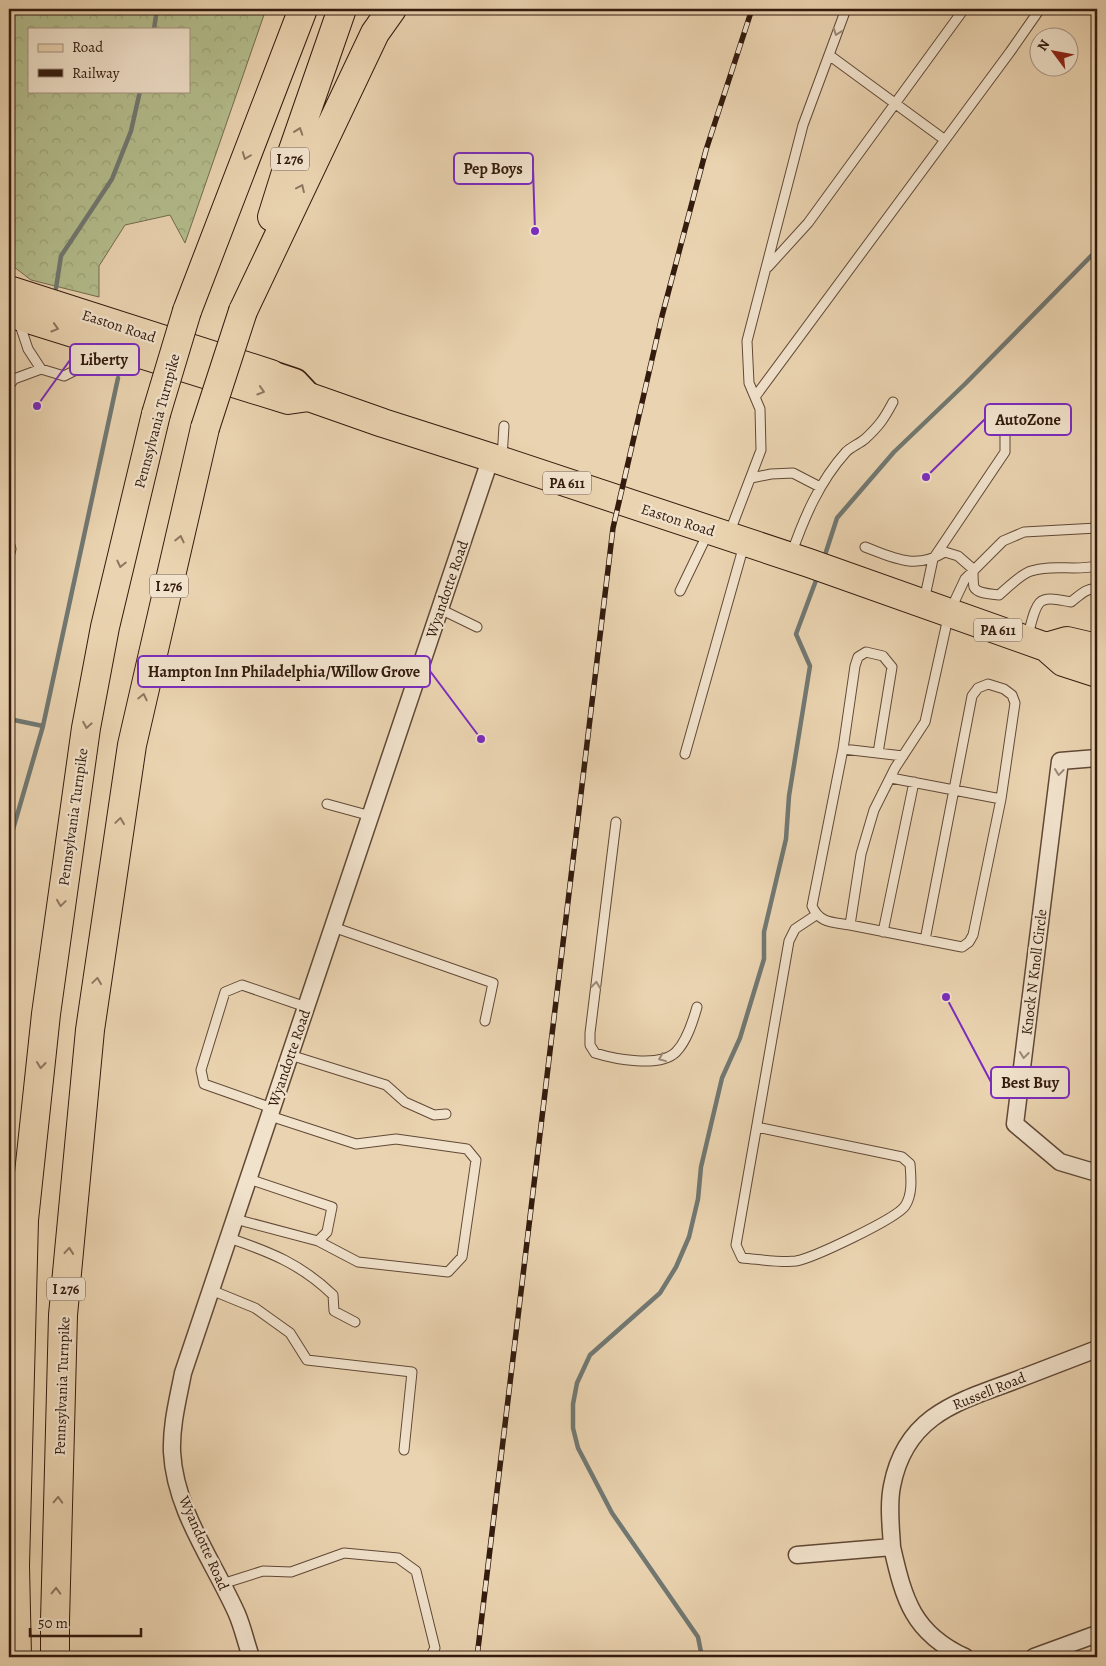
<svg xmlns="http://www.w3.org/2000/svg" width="1106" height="1666" viewBox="0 0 1106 1666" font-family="Alegreya,serif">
<defs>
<pattern id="forest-crowns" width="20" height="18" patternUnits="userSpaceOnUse" patternTransform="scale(1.25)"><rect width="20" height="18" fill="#b4bd8d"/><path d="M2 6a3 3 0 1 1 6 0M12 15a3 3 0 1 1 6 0" fill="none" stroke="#9ba278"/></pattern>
</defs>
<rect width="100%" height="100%" fill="#ead3b0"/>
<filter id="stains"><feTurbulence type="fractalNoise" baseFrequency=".004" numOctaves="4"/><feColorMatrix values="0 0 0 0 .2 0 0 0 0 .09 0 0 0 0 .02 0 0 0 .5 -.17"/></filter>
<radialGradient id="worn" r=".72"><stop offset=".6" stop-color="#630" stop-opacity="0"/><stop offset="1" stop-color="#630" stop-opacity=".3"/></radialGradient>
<!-- forest -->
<path fill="url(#forest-crowns)" stroke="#746c4e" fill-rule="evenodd" d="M9,9H266L185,243L170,215L125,225L99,266V297L31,280L9,263ZM29,29H189V91H29Z"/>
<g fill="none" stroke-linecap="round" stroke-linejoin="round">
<!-- stream -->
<path stroke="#717872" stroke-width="4.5" d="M154,29L157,9
M56,288L61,256L112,179L131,131L140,91
M824,558L837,518L894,452L965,384L1097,250
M9,719L43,726
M9,843L43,726L118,378
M702,1657L698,1637L612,1513L578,1448L573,1428V1404L577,1383L590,1355L660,1293L676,1267L689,1237L698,1199L701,1167L722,1078L740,1038L764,959V932L786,839L789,796L810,666L796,634L818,575"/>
<!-- lane casing -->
<g stroke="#614936" stroke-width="11">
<path id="lane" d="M829,55L945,140
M768,267L808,223L964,9
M19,322L28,349L41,369
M9,386L14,379L41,369L64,376L84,366L98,344
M755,397L1010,52L1040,9
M502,458L504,426
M751,478L771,474L793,473L820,487
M729,534L761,450L760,409L749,383L747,341L803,125L846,9
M9,542L11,549L9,557
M865,547C894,558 915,570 945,552L958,556L973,569C973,574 973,583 974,587C977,594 993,594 999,595C1007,588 1021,574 1031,571C1052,564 1075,571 1097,566
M791,555C804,518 819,482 846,452C851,447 859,444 865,439C879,426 884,419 893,402
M680,591L708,533
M924,601L933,559L1005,452V429L995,418
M440,609L477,627
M1027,639C1030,630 1034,602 1044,600C1052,597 1063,601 1071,602C1079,596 1087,587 1097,589
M843,749L855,666L858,657L866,652L883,656L892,667L878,753
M685,754L744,545
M891,778L1001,799L973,935L969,942L962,947L850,925L861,854L874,810L895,768L925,722L949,613L965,579L1003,541L1024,532L1097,528
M327,804L371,816
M616,822L590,1033V1045L595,1053C614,1059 660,1068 676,1052C687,1041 693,1021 697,1007
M850,925C833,922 820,924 812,906L843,749L903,756
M333,927L493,983L485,1021
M883,932L914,782
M925,940L972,696L978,688L988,684L1004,689L1012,695L1015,703L1001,799
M290,1055L386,1085L405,1102L434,1115L446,1114
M272,1108L204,1084L201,1070L225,992L242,985L306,1007
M270,1116L356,1144L396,1139L467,1149L476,1160L462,1257L448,1272L358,1262L318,1241
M757,1127L902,1157L910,1164C911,1177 913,1194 905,1206C896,1219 813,1258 796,1261C781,1263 757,1259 742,1258L736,1245L789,941L795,929L816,915
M235,1219L318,1241L327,1232L332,1207L249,1179
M229,1238C270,1252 301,1264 333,1295L334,1311L355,1322
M211,1290L255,1308L290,1333L307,1360L412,1372L404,1450
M222,1584L263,1571L291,1572L344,1553L398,1558L416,1571L435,1648L430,1657"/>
</g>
<!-- street casing -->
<g stroke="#614936" stroke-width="19">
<path id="street" d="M1097,758L1060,761L1015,1124L1060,1162L1097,1173
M892,1547C891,1527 888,1506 892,1486C905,1418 953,1403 1011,1382C1040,1371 1068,1360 1097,1349
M797,1555L892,1547C904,1600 913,1633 965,1657
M251,1657C246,1643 243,1628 237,1614C214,1562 175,1511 172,1452C171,1425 178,1399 183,1373L491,457
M1034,1657L1097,1634"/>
</g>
<!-- primary casing -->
<g stroke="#331b0e" stroke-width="29">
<path id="primary" d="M271,374L295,382L309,397"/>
</g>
<!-- highway casing -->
<g stroke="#331b0e" stroke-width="30">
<path id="highway" d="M272,217L292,153L342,9
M9,290L271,374
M187,311L303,9
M243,311L375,33L392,9
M9,313L288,400L309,397L383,423L502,461L809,563L1046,647L1063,662L1097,673
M1046,647L1067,641L1097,648
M17,1657L15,1566L24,1220L46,1014L86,728L105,627L156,414
M55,1657V1621L63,1315L90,1030L132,745L205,428"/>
</g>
<!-- lane -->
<use href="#lane" stroke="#f1e2cc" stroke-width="9"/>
<!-- street -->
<use href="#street" stroke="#f1e2cc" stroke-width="16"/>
<!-- primary -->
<use href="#primary" stroke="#ead3b0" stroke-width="26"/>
<!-- highway -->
<use href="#highway" stroke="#ead3b0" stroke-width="28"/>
<!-- rail casing -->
<g stroke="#331b0e" stroke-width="5.5">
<path id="rail" d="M477,1657L613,528L662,316L706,150L752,9"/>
</g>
<!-- rail -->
<use href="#rail" stroke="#f1e2cc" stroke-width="4" stroke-dasharray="11" stroke-linecap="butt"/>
<!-- highway-bridge casing -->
<g stroke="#331b0e" stroke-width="30" stroke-linecap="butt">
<path id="highway-bridge" d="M156,414L187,311
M205,428L243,311"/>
</g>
<!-- highway-bridge -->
<use href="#highway-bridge" stroke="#ead3b0" stroke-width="28"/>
</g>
<!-- one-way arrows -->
<defs><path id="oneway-chevron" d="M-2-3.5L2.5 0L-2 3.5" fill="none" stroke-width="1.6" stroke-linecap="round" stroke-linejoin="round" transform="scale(1.25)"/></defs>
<g stroke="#9c8876">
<use href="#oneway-chevron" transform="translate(837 32) rotate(110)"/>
<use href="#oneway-chevron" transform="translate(1059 772) rotate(97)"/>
<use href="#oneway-chevron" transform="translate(596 985) rotate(-83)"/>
<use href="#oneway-chevron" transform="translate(1024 1055) rotate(97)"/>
<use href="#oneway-chevron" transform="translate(662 1058) rotate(158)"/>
</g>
<g stroke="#8e775f">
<use href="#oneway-chevron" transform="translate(299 131) rotate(-71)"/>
<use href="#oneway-chevron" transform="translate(246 156) rotate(111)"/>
<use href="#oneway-chevron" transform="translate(301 188) rotate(-65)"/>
<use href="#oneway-chevron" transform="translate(55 328) rotate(17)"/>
<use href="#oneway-chevron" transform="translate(261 391) rotate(17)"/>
<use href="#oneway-chevron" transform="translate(180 539) rotate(-77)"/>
<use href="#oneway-chevron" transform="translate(121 564) rotate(103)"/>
<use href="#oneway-chevron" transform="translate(143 697) rotate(-77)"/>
<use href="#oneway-chevron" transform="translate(87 725) rotate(100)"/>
<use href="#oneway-chevron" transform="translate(120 821) rotate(-82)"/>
<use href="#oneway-chevron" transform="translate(61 903) rotate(98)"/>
<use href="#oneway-chevron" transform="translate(97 981) rotate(-82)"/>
<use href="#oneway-chevron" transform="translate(41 1065) rotate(96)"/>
<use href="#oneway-chevron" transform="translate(69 1251) rotate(-85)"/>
<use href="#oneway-chevron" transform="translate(58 1500) rotate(-88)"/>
<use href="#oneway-chevron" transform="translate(56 1591) rotate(-89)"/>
</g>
<g text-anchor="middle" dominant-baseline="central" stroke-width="4.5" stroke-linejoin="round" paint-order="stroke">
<!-- shield labels -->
<g fill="#f1e2cc" stroke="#6c5747" stroke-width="1">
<rect x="271" y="147.5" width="38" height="23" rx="4"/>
<rect x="543" y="471.5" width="48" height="23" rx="4"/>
<rect x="150" y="574.5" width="38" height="23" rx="4"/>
<rect x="974" y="618.5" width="48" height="23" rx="4"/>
<rect x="47" y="1277.5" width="38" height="23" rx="4"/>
</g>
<g font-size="14" font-weight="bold" fill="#331b0e">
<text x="290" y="159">I 276</text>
<text x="567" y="483">PA 611</text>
<text x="169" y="586">I 276</text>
<text x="998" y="630">PA 611</text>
<text x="66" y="1289">I 276</text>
</g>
<!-- street labels -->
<g font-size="15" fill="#331b0e" stroke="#f1e2cc">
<text transform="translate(119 326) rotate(18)">Easton Road</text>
<text transform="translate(157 421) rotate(-75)">Pennsylvania Turnpike</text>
<text transform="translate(678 520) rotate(18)">Easton Road</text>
<text transform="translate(447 589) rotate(-71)">Wyandotte Road</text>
<text transform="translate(73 817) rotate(-82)">Pennsylvania Turnpike</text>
<text transform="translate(1034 972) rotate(-83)">Knock N Knoll Circle</text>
<text transform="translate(289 1058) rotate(-71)">Wyandotte Road</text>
<text transform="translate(62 1386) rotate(-88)">Pennsylvania Turnpike</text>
<text transform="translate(989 1391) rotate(-22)">Russell Road</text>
<text transform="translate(204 1543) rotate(66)">Wyandotte Road</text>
</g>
</g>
<!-- callouts -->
<path fill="none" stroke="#7b2cbf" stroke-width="2" d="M535 231L533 168M37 406L70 360M926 477L985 419M481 739L430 671M946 997L991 1082"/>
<g fill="#7b2cbf" stroke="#f1e2cc" stroke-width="2">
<circle cx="535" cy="231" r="5"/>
<circle cx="37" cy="406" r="5"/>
<circle cx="926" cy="477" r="5"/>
<circle cx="481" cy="739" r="5"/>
<circle cx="946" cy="997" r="5"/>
</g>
<g fill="#f1e2cc" stroke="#7b2cbf" stroke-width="2">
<rect x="454" y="153" width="79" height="31" rx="5"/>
<rect x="70" y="344" width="69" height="31" rx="5"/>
<rect x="985" y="404" width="86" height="31" rx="5"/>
<rect x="138" y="656" width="292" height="31" rx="5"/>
<rect x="991" y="1067" width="78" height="31" rx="5"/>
</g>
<g font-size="16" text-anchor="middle" font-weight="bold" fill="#331b0e">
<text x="493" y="174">Pep Boys</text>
<text x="104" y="365">Liberty</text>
<text x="1028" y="425">AutoZone</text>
<text x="284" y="677">Hampton Inn Philadelphia/Willow Grove</text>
<text x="1030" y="1088">Best Buy</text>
</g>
<!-- margin -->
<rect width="1106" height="1666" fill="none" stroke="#ead3b0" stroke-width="30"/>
<rect x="10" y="10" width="1086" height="1646" fill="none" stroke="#331b0e" stroke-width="2.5"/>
<rect x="15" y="15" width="1076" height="1636" fill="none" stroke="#331b0e"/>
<!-- legend -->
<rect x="28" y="28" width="162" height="65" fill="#f1e2cc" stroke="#a59280"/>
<rect x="38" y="44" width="25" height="8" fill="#ead3b0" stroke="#a59280"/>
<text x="72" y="52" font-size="15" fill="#331b0e">Road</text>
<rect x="38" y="69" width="25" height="8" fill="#331b0e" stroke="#a59280"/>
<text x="72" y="78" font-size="15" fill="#331b0e">Railway</text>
<!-- north arrow -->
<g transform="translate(1054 52) rotate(302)"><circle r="24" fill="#f1e2cc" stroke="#a59280"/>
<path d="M0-4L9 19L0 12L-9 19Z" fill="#8f2418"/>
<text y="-8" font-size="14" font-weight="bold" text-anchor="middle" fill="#331b0e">N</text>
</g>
<!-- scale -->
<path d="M30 1628v8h111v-8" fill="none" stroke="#331b0e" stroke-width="2.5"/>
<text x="38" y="1628" font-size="15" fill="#331b0e" stroke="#f1e2cc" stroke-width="4" paint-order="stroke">50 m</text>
<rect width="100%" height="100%" filter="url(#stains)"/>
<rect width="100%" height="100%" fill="url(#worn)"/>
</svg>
